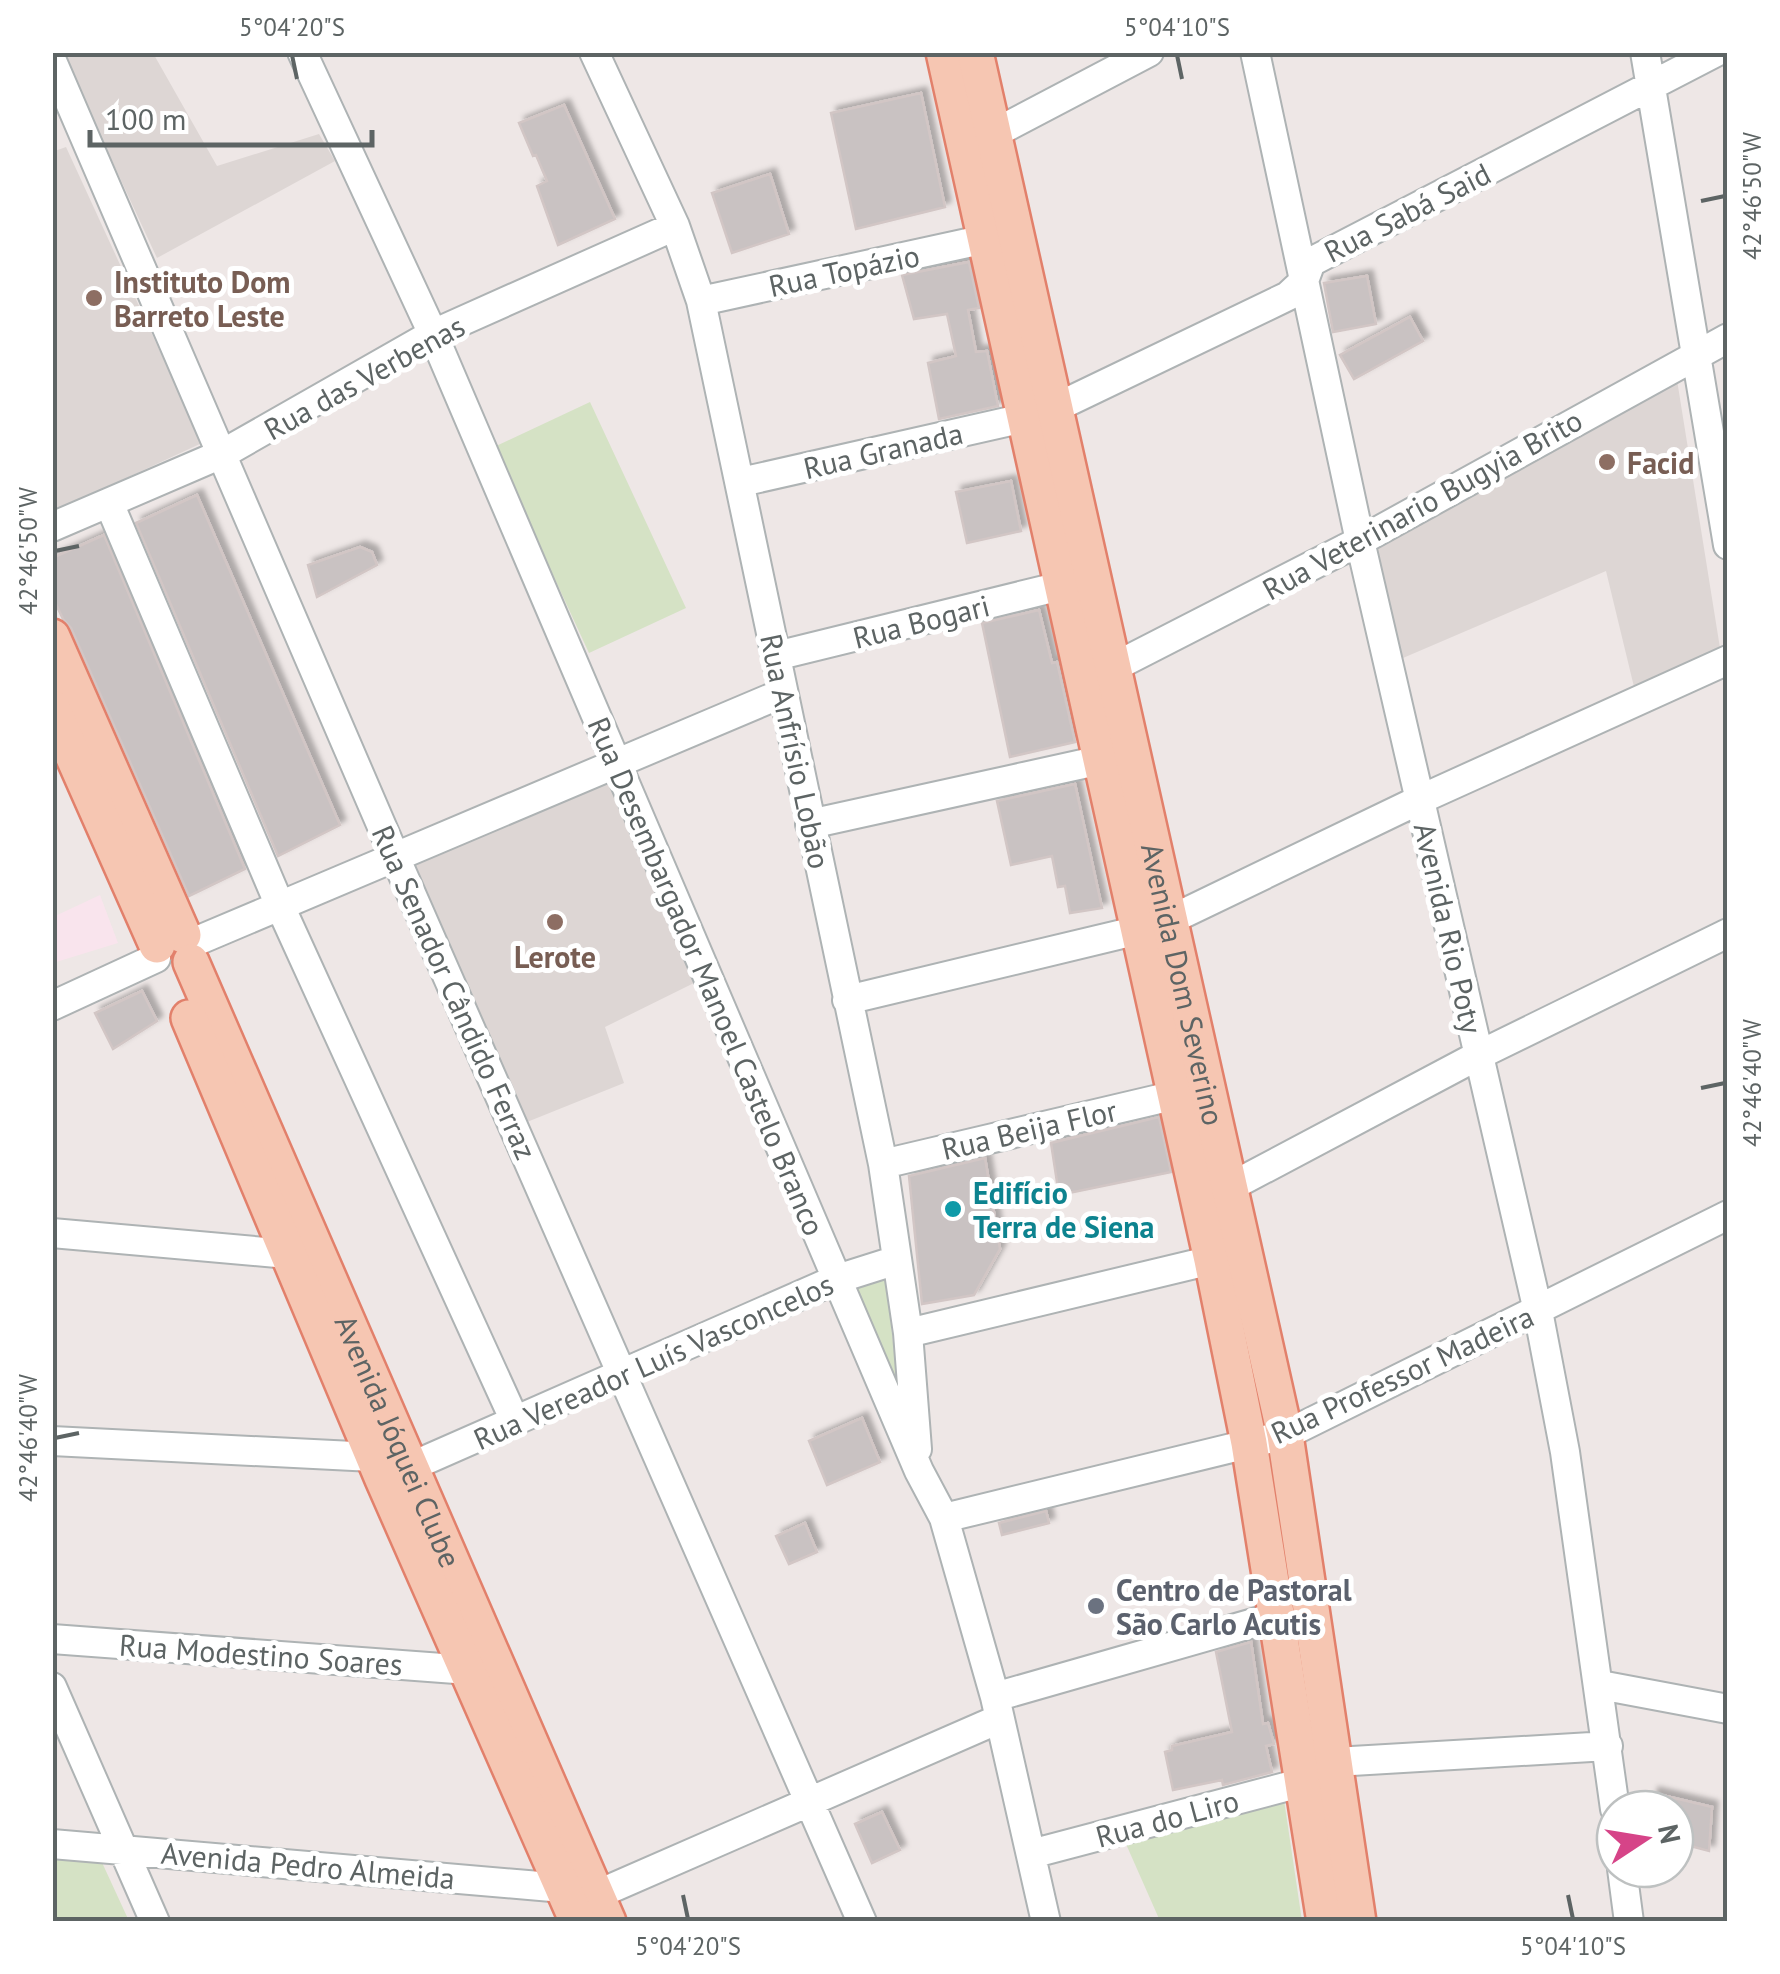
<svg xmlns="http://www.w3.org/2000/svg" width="1780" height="1974" viewBox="0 0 1780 1974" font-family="'PT Sans',sans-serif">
<defs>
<filter id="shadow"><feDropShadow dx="5.5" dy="-5.5" stdDeviation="2.5" flood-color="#0004"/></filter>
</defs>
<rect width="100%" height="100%" fill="#eee7e6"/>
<!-- education -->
<path fill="#ddd6d4" d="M62,53H153L217,166L319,134L335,161L157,258Z
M66,147L202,443L53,512L52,152Z
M1677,380L1720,648L1635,691L1606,571L1396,661L1371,543Z
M615,778L694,983L605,1027L624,1083L527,1122L413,862Z"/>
<!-- medical -->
<path fill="#f9e4ed" d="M100,895L118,943L53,963V917Z"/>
<!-- green -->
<path fill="#d5e2c5" d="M590,402L686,608L589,653L494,447Z
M886,1279L900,1407L850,1289Z
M1284,1800L1302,1921H1160L1122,1835Z
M53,1855L99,1856L129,1921L53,1922Z"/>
<!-- building -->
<path fill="#c9c2c2" stroke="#d2c6c5" stroke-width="2.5" filter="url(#shadow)" d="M921,93L945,207L856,229L831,113Z
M564,105L615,219L558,245L537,186L547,181L536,155L533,156L519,123Z
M770,174L789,234L732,253L712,193Z
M969,262L979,308L968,310L976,352L987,351L998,406L939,419L928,363L956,356L947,314L914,319L902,275Z
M1367,276L1376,324L1333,332L1324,283Z
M1410,317L1423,341L1354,379L1340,355Z
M1011,481L1021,531L967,543L956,492Z
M197,495L340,825L278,856L136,523Z
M104,535L245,869L189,896L71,628L63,619L52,596V558Z
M360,547L372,552L377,565L317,597L308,565Z
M1039,610L1052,663L1057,662L1075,742L1010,757L982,623Z
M1075,784L1102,908L1070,913L1065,886L1058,887L1052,856L1011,865L997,801Z
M142,991L157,1021L113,1049L95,1013Z
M1159,1117L1171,1172L1059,1195L1051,1143Z
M985,1158L1000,1249L974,1295L922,1304L909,1176Z
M862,1418L880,1462L827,1485L809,1441Z
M1046,1511L1049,1523L1002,1535L999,1523Z
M805,1523L817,1552L789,1564L776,1536Z
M1251,1642L1263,1724L1268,1723L1274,1744L1266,1746L1272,1772L1223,1785L1222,1780L1173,1790L1165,1752L1172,1750V1746L1232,1732L1216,1652Z
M1653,1793L1712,1807L1709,1851L1675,1842V1809H1650Z
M882,1812L900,1850L872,1863L855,1824Z"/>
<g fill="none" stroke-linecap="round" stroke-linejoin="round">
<!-- minor casing -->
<g stroke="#aeb3b4" stroke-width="32">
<path id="minor" d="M302,52L433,334L919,1471L944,1518L995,1697L1046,1922
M594,52L675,226L701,301L883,1164L908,1333L917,1449
M1255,52L1360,541L1538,1311L1565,1452L1615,1809
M1645,52L1728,545
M52,61L392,850L862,1922
M993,134L1149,52
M701,301L986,239
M741,482L1024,418L1055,408L1288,296L1304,281L1311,262L1716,52
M109,503L280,906L515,1421
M52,527L224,453L433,334L675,226
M776,656L1065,585
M1114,667L1360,541L1728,338
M810,824L1101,760
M1168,921L1419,800L1728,660
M192,943L783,693
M847,1000L1139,930
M52,1006L156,958
M883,1164L1176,1095
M1230,1187L1479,1055L1728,933
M52,1233L288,1254
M908,1333L1212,1260
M52,1441L373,1457L410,1467L837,1279L897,1260
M944,1518L1285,1435L1728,1215
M52,1639L469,1670
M1600,1685L1728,1709
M52,1687L155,1922
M995,1697L1278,1616
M1335,1762L1608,1746
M52,1844L563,1888L596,1895L999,1719
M1031,1854L1304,1782
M1622,1869L1629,1922"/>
</g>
<!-- major casing -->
<g stroke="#e2806b" stroke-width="40">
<g id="major">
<path d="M944,52L1212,1260L1249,1443L1325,1922"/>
<path id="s1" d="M975,52L1285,1435L1358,1922"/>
<path d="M52,637L183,935"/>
<path d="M52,708L157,945"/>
<path id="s2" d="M191,962L608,1922"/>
<path d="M189,1018L383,1479L578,1922"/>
</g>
</g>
<!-- minor -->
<use href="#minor" stroke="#fff" stroke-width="28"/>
<!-- major -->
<use href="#major" stroke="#f6c6b2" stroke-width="35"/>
</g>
<!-- ticks -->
<path fill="none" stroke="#5d6464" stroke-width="4" d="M292,55L297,79M1177,55L1182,79M1701,201L1725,196M55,551L79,546M1701,1088L1725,1083M55,1438L79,1433M683,1895L688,1919M1568,1895L1573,1919"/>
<!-- markers -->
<g fill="#8d6e63" stroke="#fff" stroke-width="4">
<circle cx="94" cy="298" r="10"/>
<circle cx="1607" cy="462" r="10"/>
<circle cx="555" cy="922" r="10"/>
</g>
<circle fill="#0f9aa8" stroke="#fff" stroke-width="4" cx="953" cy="1209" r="10"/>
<circle fill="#6b7280" stroke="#fff" stroke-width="4" cx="1096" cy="1606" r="10"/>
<g text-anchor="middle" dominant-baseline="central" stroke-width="10" stroke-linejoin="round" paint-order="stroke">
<!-- street labels -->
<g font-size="30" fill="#5d6464" stroke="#fff">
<text transform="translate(1407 212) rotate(-27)">Rua Sabá Said</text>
<text transform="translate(844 270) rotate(-12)">Rua Topázio</text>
<text transform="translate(364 377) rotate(-29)">Rua das Verbenas</text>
<text transform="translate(883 450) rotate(-13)">Rua Granada</text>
<text transform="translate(1422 504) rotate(-29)">Rua Veterinario Bugyia Brito</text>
<text transform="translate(921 621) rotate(-14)">Rua Bogari</text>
<text transform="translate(796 751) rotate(78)">Rua Anfrísio Lobão</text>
<text transform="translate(1449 928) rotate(77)">Avenida Rio Poty</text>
<text transform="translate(707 976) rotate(67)">Rua Desembargador Manoel Castelo Branco</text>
<text stroke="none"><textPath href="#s1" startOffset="955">Avenida Dom Severino</textPath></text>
<text transform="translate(455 992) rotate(66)">Rua Senador Cândido Ferraz</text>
<text transform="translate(1029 1129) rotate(-13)">Rua Beija Flor</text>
<text transform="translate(653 1361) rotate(-24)">Rua Vereador Luís Vasconcelos</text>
<text transform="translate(1402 1374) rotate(-25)">Rua Professor Madeira</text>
<text stroke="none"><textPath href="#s2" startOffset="522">Avenida Jóquei Clube</textPath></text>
<text transform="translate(261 1654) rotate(4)">Rua Modestino Soares</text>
<text transform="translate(1167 1818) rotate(-15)">Rua do Liro</text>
<text transform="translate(308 1865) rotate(5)">Avenida Pedro Almeida</text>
</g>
<!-- education labels -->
<g font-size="30" font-weight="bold" fill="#785e54" stroke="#fff" text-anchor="start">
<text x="114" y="281">Instituto Dom<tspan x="114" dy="34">Barreto Leste</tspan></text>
<text x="1627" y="462">Facid</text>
<text x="555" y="956" text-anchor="middle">Lerote</text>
</g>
<!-- culture labels -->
<g font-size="30" font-weight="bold" fill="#0d838f" stroke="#fff" text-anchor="start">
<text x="973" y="1192">Edifício<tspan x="973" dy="34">Terra de Siena</tspan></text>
</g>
<!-- worship labels -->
<g font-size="30" font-weight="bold" fill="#5b616d" stroke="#fff" text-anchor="start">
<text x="1116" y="1589">Centro de Pastoral<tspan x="1116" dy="34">São Carlo Acutis</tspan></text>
</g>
</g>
<!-- border -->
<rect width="1780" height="1974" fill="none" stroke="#ffffff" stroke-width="110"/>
<!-- north arrow -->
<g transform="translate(1645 1839) rotate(78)"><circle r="48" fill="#ffffff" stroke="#bec1c1" stroke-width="2.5"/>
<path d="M0-8L18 38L0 25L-18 38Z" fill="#d64488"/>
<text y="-15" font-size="28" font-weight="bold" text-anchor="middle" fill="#5d6464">N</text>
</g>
<!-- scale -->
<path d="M90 130v15h282v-15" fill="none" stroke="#5d6464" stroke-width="5"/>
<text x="105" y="130" font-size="30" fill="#5d6464" stroke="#ffffff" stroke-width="8" paint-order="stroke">100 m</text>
<rect x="55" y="55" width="1670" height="1864" fill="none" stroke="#5d6464" stroke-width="4"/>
<g font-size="25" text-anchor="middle" fill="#5d6464">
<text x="292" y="36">5°04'20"S</text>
<text x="1177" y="36">5°04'10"S</text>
<text transform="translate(1752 196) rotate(-90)" y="9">42°46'50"W</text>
<text transform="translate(28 551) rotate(-90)" y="9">42°46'50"W</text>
<text transform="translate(1752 1083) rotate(-90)" y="9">42°46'40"W</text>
<text transform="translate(28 1438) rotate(-90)" y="9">42°46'40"W</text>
<text x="688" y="1955">5°04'20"S</text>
<text x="1573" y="1955">5°04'10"S</text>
</g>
</svg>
